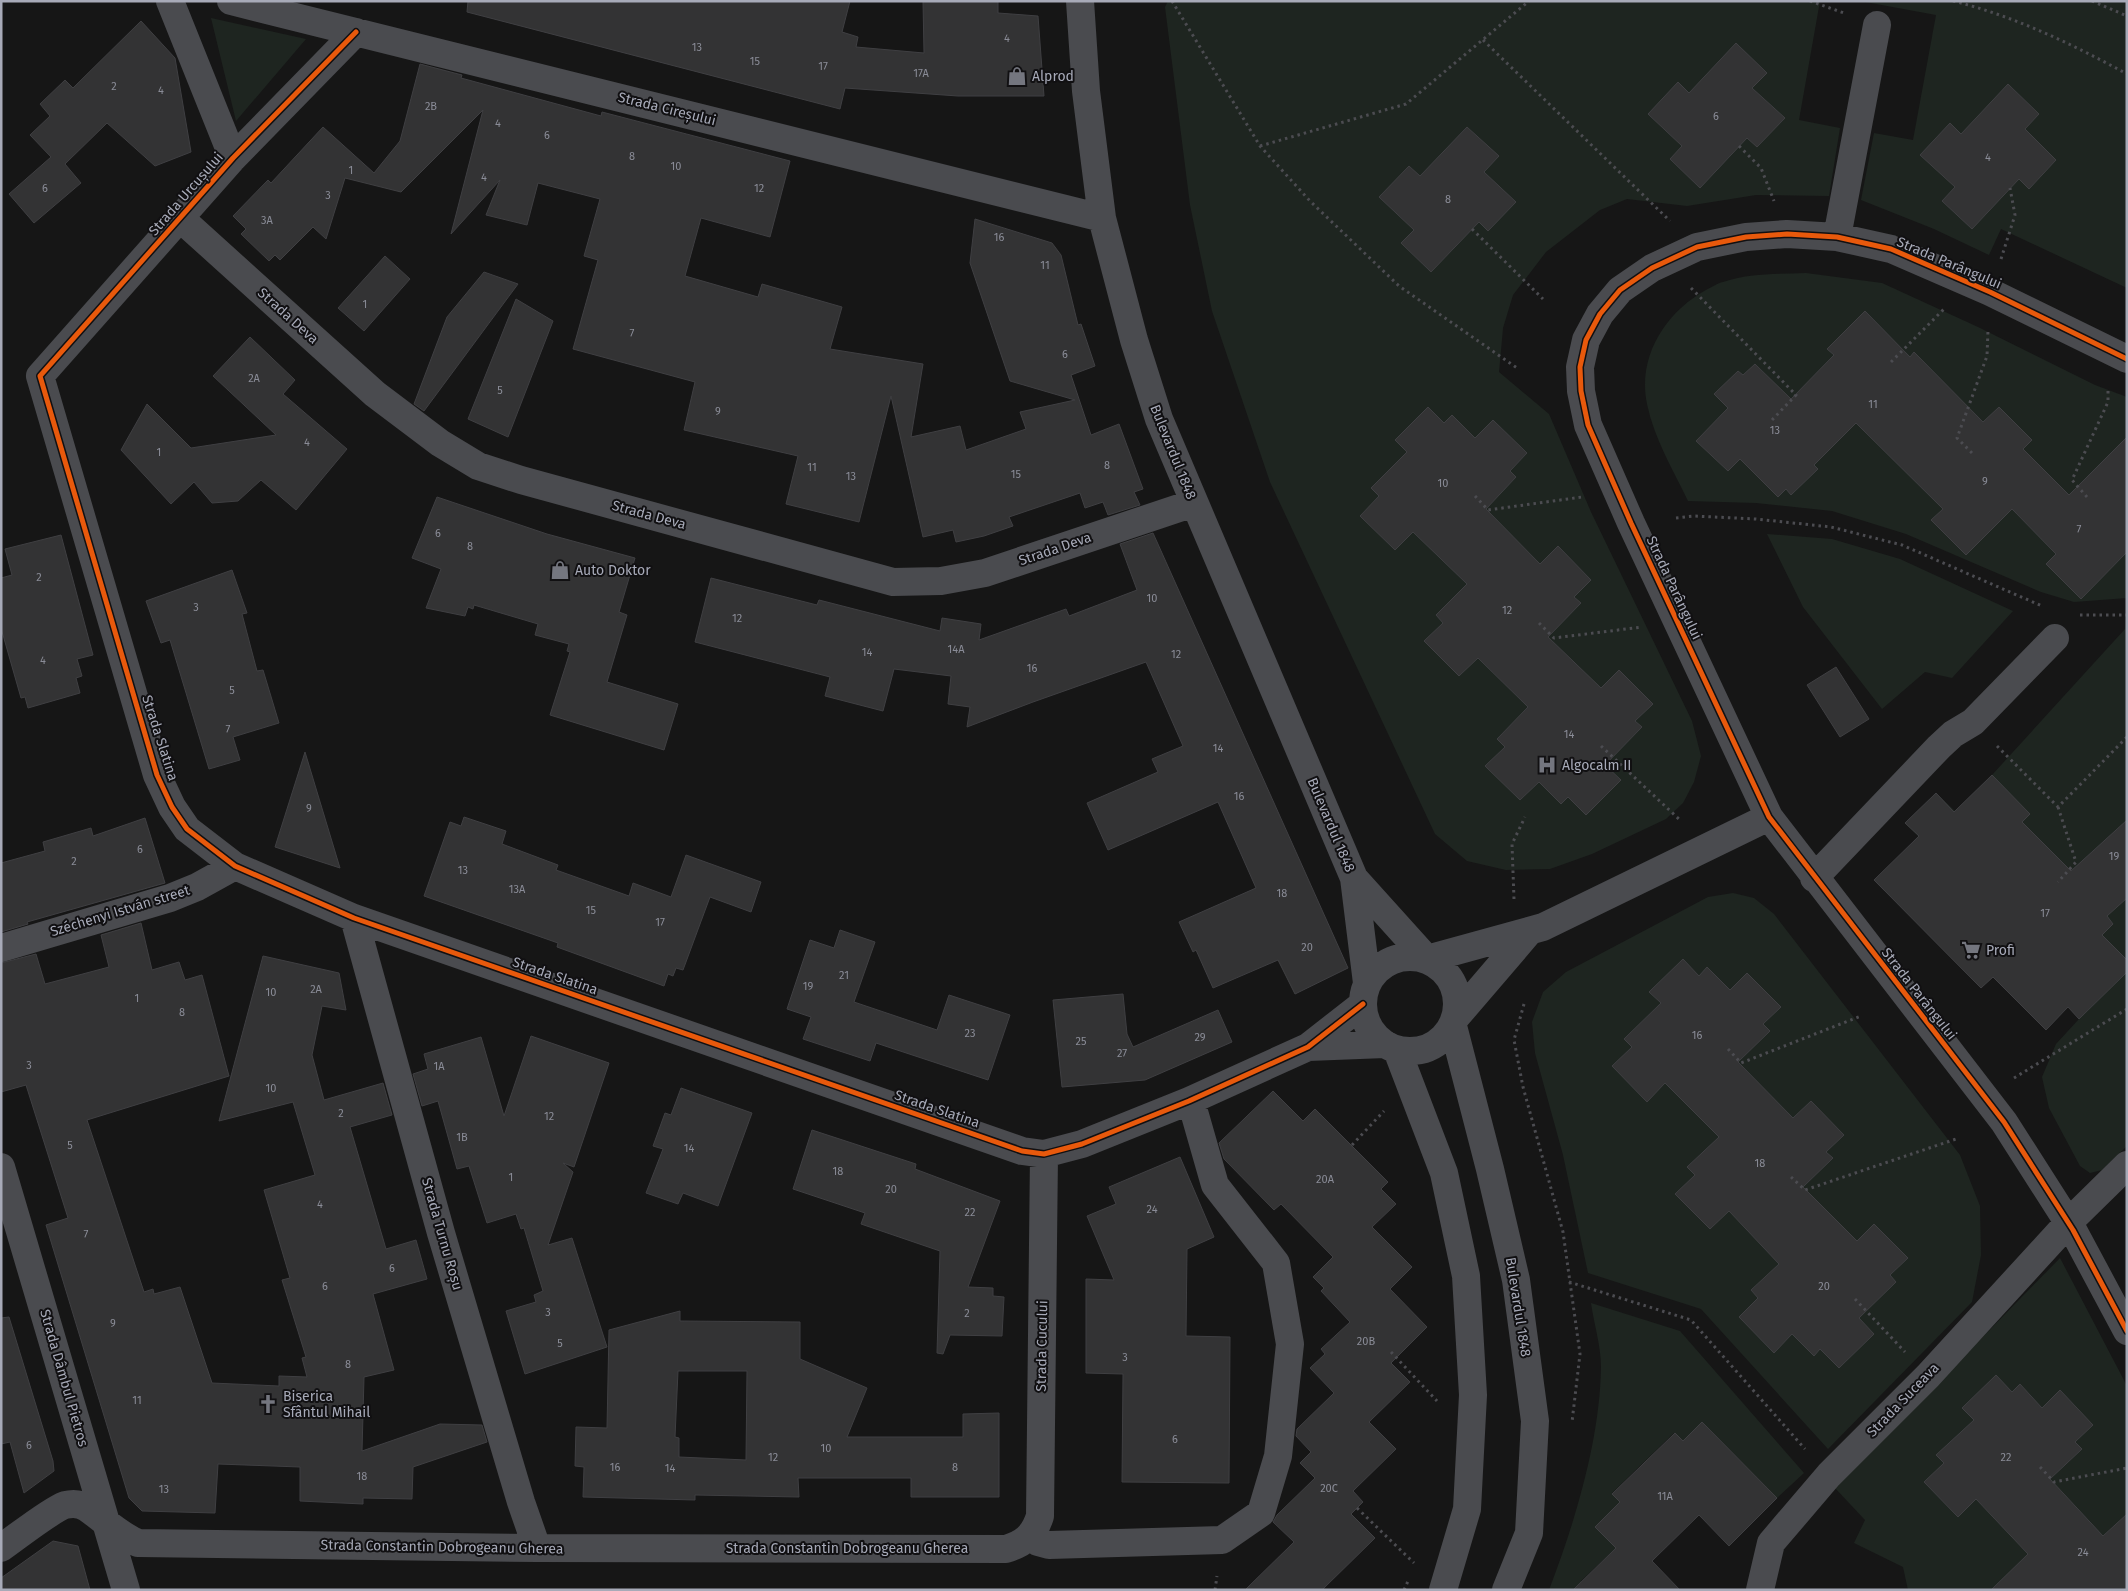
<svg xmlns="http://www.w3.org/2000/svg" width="2128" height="1591" viewBox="0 0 2128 1591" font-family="'Fira Sans',sans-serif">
<rect width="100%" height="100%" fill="#161616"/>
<!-- green -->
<path fill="#1e2520" d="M1168,1H1820L1799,120L1840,128L1829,196L1756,195L1687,206L1627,199L1600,210L1546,252L1513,295L1503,328L1499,372L1549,414L1591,512L1692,721L1701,756L1694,782L1683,803L1666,819L1592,854L1550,869L1506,870L1467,861L1435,834L1270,482L1212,311L1190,205L1165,7Z
M1860,1H2127V288L2001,229L1989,255L1934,229L1861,200L1874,133L1913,140L1936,15Z
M211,18L306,39L236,121Z
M1806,273L1882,283L1978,327L2095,385L2127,397V1146L2102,1170L2090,1173L2080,1166L2049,1108L2042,1077L2056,1044L2079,1019L2068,1007L2046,1030L2010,994L2018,953L1981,988L1874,880L1919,837L1905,823L1936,793L1955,811L1992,775L2125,629L2127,598L2074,602L2041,592L1906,534L1832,511L1756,503L1688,501C1673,470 1654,438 1647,404C1637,356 1666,312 1706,290C1711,288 1717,283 1723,282C1749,273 1779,274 1806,273Z
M1767,534L1832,539L1900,559L2013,611L1952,678L1925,672L1882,709L1803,607Z
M1733,893L1754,898L1774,914L1960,1155L1980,1206L1981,1255L1972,1302L1828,1449L1701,1309L1588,1273L1563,1155L1535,1053L1532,1022L1543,992L1566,972L1708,897Z
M2060,1258L2127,1386V1590H1908L1903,1567L1854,1543L1865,1520L1835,1488Z
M1591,1303L1680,1331L1804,1473L1777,1498L1702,1422L1683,1441L1674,1433L1612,1493L1620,1502L1595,1527L1616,1548L1581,1581L1589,1590H1549C1575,1522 1600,1440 1601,1367C1601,1346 1594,1324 1591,1303Z"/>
<!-- building -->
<path fill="#333334" stroke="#3f3f42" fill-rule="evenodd" d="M468,1H850L842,32L858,37L856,47L924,53L923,1H998V13L1038,16L1044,96H958L845,88L840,109L467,12Z
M141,21L175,58L191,152L155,166L107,123L65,164L81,183L34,223L9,194L51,157L30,135L50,116L40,104L65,80L73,88Z
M1736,43L1767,73L1752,88L1785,118L1757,147L1747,138L1700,188L1670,159L1682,146L1648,114L1678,82L1689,93Z
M420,64L462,75L461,78L601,116L602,112L790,161L770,237L701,218L685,276L758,297L762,284L842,307L830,349L923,364L911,437L960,426L966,450L1026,429L1020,412L1075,400L1010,381L970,263L975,219L1052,243L1061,255L1078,325L1081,324L1095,366L1071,375L1091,435L1119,424L1143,489L1134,492L1140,505L1108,515L1103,502L1085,508L1080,493L1009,517L1013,526L984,536L956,542L953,530L923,537L891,396L859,522L786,504L798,456L684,430L695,382L573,349L598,260L584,256L600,199L538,183L527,225L486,215L500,180L451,234L483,110L401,192L345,178L326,239L313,227L280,260L275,255L269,261L241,234L246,229L233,216L268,180L271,183L323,127L374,173L400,141Z
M2008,84L2039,114L2025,129L2056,160L2029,189L2019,179L1972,229L1942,201L1955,187L1920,155L1950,123L1961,134Z
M1467,127L1499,156L1484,172L1516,202L1488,231L1479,222L1431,272L1401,243L1414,230L1379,197L1409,166L1420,176Z
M385,256L410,279L364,331L338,308Z
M484,272L518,284L424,411L414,404L447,317Z
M516,299L553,321L508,437L468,419Z
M1865,311L1910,357L1914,352L1983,422L1999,407L2032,440L2023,449L2069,495L2127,437V552L2081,599L2046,564L2056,554L2012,509L1966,555L1931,520L1943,509L1856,423L1814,465L1818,469L1791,495L1786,489L1778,497L1740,459L1728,471L1696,441L1728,408L1714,394L1738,371L1743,375L1755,364L1791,399L1834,355L1827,349Z
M250,337L295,380L283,394L347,449L296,510L261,480L238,501L212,503L194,482L171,504L121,450L147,404L191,448L276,435L213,376Z
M1428,407L1444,423L1452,415L1475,438L1493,420L1527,453L1510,471L1516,477L1486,509L1540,564L1558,546L1591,580L1574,597L1581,603L1548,637L1601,688L1619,670L1653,704L1635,721L1642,727L1605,765L1621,780L1586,815L1568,797L1561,804L1539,782L1520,800L1485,766L1505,747L1497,739L1528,707L1478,658L1459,676L1424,641L1443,623L1436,615L1467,584L1413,532L1395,550L1360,516L1379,496L1371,488L1407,452L1395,440Z
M437,497L547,534L635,558L619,612L627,615L607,682L678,704L664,750L550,715L570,652L567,651L569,644L535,635L538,624L474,605L473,609L468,607L465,616L426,608L441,569L412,558Z
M1153,533L1348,968L1295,994L1278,960L1213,988L1196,950L1193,952L1179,922L1256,888L1218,802L1108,850L1087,803L1158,772L1152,759L1183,746L1146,662L1033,702L967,727L970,707L948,704L951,676L894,669L883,711L825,696L830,677L695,642L711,578L817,605L819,600L940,631L942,618L981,624L979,640L1066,609L1069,616L1137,590L1120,544Z
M61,535L93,655L77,659L82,676L76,678L80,693L28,708L25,697L21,698L1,628V578L12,575L5,549Z
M232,570L247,613L242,614L257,671L263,670L279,723L233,737L240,760L209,769L170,640L161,643L146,601Z
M1836,667L1869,719L1840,737L1807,685Z
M305,752L340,868L275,847Z
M1992,775L2030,814L2022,822L2071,871L2127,820V898L2107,916L2113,924L2102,935L2127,960V972L2079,1019L2068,1007L2046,1030L1993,977L1981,988L1874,880L1919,836L1905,823L1936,793L1954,812Z
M464,817L506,831L502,844L558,865L556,870L629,896L633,883L671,897L686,855L761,882L751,912L710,897L683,970L676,968L673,976L668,974L664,986L557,947L558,943L424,896L450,822L461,826Z
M145,818L165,883L27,922L28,924L1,932V863L45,851L43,842L91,828L93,836Z
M141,923L152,970L179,962L185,980L202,975L229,1076L87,1120L144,1292L153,1289L154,1294L180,1287L212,1383L279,1386V1376L307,1377L302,1358L306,1357L282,1280L290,1278L264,1190L315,1175L293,1102L219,1121L263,956L339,973L346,1010L322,1006L312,1055L324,1100L383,1083L392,1115L350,1127L386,1249L416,1240L427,1279L373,1294L394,1370L364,1377L362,1451L440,1424L482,1425L487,1442L413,1467L412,1499L363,1498V1504L300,1501V1467L218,1464L215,1513L142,1511L129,1498L46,1225L68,1218L26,1085L1,1092V963L36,954L45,984L109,967L101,935Z
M840,930L875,942L854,1002L937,1030L949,995L1010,1015L988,1080L876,1043L870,1061L803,1039L811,1017L787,1009L810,940L834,948Z
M1683,959L1699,976L1707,967L1730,990L1747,973L1781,1007L1763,1024L1770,1031L1738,1062L1793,1118L1811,1101L1844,1135L1826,1152L1833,1158L1803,1187L1857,1241L1874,1224L1908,1258L1890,1275L1896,1282L1859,1318L1874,1334L1839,1368L1820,1349L1814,1356L1792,1334L1774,1353L1739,1317L1758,1298L1751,1290L1779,1264L1729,1211L1710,1229L1675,1194L1695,1175L1687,1167L1719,1137L1665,1083L1647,1102L1612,1066L1632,1047L1624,1039L1661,1003L1649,992Z
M1123,994L1127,1034L1133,1047L1218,1010L1232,1042L1145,1080L1062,1087L1053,1000Z
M531,1036L609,1063L574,1167L563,1163L573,1172L548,1245L572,1238L607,1347L525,1374L506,1311L536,1302L534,1295L543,1291L524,1228L521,1229L516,1214L487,1223L469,1166L457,1169L438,1101L422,1106L413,1074L428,1069L424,1054L481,1037L504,1116Z
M681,1088L752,1113L718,1206L683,1193L678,1204L646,1193L663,1149L653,1146L665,1113L671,1115Z
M1273,1091L1303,1121L1315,1109L1388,1182L1381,1189L1396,1204L1372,1227L1412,1267L1390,1289L1427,1327L1391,1363L1410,1382L1369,1422L1396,1449L1353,1491L1363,1502L1351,1514L1375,1538L1322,1590H1245L1294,1542L1273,1522L1277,1515L1315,1478L1300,1463L1311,1452L1296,1436L1297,1429L1334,1393L1310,1368L1325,1354L1321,1349L1350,1322L1321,1291L1324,1288L1313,1277L1333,1257L1281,1204L1274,1210L1224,1159L1219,1143Z
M812,1130L916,1164L915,1169L1000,1201L968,1287L993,1288V1296L1004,1297L1002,1336L950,1335L943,1354L937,1353L940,1251L861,1224L865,1213L793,1189Z
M1180,1157L1214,1237L1187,1249L1186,1336L1230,1337L1229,1483L1122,1482L1123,1374L1086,1373V1279L1114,1280L1087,1216L1116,1204L1109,1187Z
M680,1311V1321L800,1322V1359L867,1388L847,1437H963V1414L999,1413V1497H911V1478H798L799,1497L695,1495V1500L583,1497L584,1467L575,1466L576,1427L607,1428L609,1330ZM678,1371H747L746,1460L679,1457V1438L675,1437Z
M9,1317L53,1461L54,1471L24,1493L10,1442L1,1444V1318Z
M1996,1375L2012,1392L2020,1384L2042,1408L2060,1390L2093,1425L2075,1442L2082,1449L2050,1479L2103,1536L2127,1514V1590H1991L2028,1554L1976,1499L1958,1517L1924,1482L1944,1463L1936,1455L1974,1420L1962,1408Z
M1702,1422L1777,1498L1729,1546L1699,1515L1652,1561L1680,1590H1573L1616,1548L1595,1527L1620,1502L1612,1494L1675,1433L1683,1441Z
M53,1541L78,1546L90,1590H1V1578Z"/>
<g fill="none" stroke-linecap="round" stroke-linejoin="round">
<!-- path -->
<path stroke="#4c4c51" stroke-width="3" stroke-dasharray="2.5 4" stroke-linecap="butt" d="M1172,1L1260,146L1310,201L1399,286L1517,368
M1810,1L1844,13
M1953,1C2014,16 2072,44 2127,74
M2092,1L2127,16
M1483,40L1670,221
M1260,146L1406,104L1529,1
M1739,146L1761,168L1774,201
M1472,229L1543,299
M2001,259L2015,215L2010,188
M1691,288L1796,395L1771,421
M1891,362L1944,309
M1972,453L1957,438L1987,356L1988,330
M1475,496L1488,510L1582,497
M2087,497L2072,480L2108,402V389
M1676,518L1694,516L1756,519L1831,527L1902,545L2042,606
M2080,615H2127
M1539,623L1554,638L1642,627
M1601,746L1681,821
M1997,746L2058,807L2127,737
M2058,807L2076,862L2058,882
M1514,899L1512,844L1525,817
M1524,1004L1514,1040L1523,1087L1563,1232L1580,1354L1572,1422
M1728,1049L1741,1063L1861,1016
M2014,1078L2127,1009
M1352,1145L1384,1111
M1791,1177L1805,1190L1956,1139
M1569,1282L1691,1320L1805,1449
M1855,1299L1905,1352
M1391,1352L1437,1401
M2040,1467L2054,1482L2127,1468
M1357,1508L1414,1563
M1215,1590L1217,1576
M1404,1590L1408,1581"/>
<!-- minor -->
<path stroke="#4a4b4f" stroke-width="28" d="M170,1L233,158
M231,1L1102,218
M1080,1L1086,91L1102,218L1134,340L1159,419L1354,878L1367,983
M356,32L233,158L40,376L157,775L172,807L187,829L235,866L354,918L1022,1151L1044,1154L1082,1144L1189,1101L1308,1047L1363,1004
M180,218L375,394L440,443L478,466L521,480L893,582L941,581L985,573L1194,503
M1837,237L1877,25
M2127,359L1990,292L1891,249L1837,237L1787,234L1746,237L1697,247L1652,268L1620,290L1600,314L1586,340L1580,367L1581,391L1588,425L1631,523L1769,817L2004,1122L2073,1230L2127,1331
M1354,878L1427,959L1543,927L1769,817
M1814,878L1939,747L1953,734L1973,722L2055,638
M354,918L441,1233L521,1502L537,1548
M1,948L170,898L197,887L235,866
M1363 1004a47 47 0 1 1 94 0a47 47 0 1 1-94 0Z
M1457,1016L1528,933
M1453,1026L1490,1169L1516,1280L1535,1421L1529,1533L1506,1590
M1308,1047L1385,1044
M1397,1050L1444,1173L1466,1276L1473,1395L1467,1509L1443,1590
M1,1167L126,1590
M1031,1536L1038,1542L1049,1545L1222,1540L1261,1513L1278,1456L1290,1344L1276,1263L1215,1185L1195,1115L1189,1101
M1,1548C17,1537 49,1511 65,1505C73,1503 81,1504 87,1508C104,1520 119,1535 138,1543L537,1548L1006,1549C1025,1543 1034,1535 1040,1516L1044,1154
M1760,1590L1771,1543L1829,1475L1928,1376L2069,1222L2127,1165"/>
<!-- cycleway casing -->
<g stroke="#111012" stroke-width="8">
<path id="cycleway" d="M356,32L233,158L40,376L157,775L172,807L187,829L235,866L354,918L1022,1151L1044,1154L1082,1144L1189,1101L1308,1047L1363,1004
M2127,359L1990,292L1891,249L1837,237L1787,234L1746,237L1697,247L1652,268L1620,290L1600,314L1586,340L1580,367L1581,391L1588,425L1631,523L1769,817L2004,1122L2073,1230L2127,1331"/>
</g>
<!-- cycleway -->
<use href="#cycleway" stroke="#e8590c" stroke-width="5"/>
</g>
<!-- icons -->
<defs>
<g id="shop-bare" transform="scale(1.5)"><path d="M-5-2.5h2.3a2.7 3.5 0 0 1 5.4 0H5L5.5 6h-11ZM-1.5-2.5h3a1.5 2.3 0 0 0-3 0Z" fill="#74767f" stroke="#111012" stroke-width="2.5" paint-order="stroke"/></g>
<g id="hospital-bare" transform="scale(1.5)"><path d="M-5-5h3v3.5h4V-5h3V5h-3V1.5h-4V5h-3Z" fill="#74767f" stroke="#111012" stroke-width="2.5" paint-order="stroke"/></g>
<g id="supermarket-bare" transform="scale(1.5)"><path d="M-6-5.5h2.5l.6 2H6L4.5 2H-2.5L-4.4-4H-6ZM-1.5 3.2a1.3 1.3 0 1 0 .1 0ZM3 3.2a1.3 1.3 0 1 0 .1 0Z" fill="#74767f" stroke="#111012" stroke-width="2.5" paint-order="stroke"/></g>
<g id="church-bare" transform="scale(1.5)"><path d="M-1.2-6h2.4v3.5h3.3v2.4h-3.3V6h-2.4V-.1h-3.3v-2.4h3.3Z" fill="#74767f" stroke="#111012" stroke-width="2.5" paint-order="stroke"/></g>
</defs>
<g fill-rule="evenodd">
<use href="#shop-bare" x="1017" y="76"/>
<use href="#shop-bare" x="560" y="570"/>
<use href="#hospital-bare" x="1547" y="765"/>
<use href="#supermarket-bare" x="1971" y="950"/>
<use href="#church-bare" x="268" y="1404"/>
</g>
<g text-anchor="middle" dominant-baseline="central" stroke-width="4" stroke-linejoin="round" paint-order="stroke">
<!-- number labels -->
<g font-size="11" fill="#8a8c97">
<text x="1007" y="38">4</text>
<text x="697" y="47">13</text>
<text x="755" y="61">15</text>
<text x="823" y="66">17</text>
<text x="921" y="73">17A</text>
<text x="114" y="86">2</text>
<text x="161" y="90">4</text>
<text x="431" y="106">2B</text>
<text x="1716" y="116">6</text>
<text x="498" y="123">4</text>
<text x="547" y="135">6</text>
<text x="632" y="156">8</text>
<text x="1988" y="157">4</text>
<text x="676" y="166">10</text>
<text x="351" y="170">1</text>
<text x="484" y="177">4</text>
<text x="45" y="188">6</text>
<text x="759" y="188">12</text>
<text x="328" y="195">3</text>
<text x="1448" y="199">8</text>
<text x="267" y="220">3A</text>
<text x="999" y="237">16</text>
<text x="1045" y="265">11</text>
<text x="365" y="304">1</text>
<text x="632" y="333">7</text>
<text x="1065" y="354">6</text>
<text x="254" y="378">2A</text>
<text x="500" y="390">5</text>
<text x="1873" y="404">11</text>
<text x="718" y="411">9</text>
<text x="1775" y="430">13</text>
<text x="307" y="442">4</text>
<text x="159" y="452">1</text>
<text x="1107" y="465">8</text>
<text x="812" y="467">11</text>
<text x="1016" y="474">15</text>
<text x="851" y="476">13</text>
<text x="1985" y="481">9</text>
<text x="1443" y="483">10</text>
<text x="2079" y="529">7</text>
<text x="438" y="533">6</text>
<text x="470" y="546">8</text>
<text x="39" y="577">2</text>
<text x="1152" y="598">10</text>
<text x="196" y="607">3</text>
<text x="1507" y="610">12</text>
<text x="737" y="618">12</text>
<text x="956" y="649">14A</text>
<text x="867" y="652">14</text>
<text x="1176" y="654">12</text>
<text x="43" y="660">4</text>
<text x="1032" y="668">16</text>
<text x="232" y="690">5</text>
<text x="228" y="729">7</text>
<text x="1569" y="734">14</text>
<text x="1218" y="748">14</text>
<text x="1239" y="796">16</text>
<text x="309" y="808">9</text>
<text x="140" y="849">6</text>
<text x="2114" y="856">19</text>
<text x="74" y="861">2</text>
<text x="463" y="870">13</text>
<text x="517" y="889">13A</text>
<text x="1282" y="893">18</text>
<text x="591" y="910">15</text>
<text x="2045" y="913">17</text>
<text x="660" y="922">17</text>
<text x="1307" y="947">20</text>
<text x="844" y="975">21</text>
<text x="808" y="986">19</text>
<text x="316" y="989">2A</text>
<text x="271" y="992">10</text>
<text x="137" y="998">1</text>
<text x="182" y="1012">8</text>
<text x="970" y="1033">23</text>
<text x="1697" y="1035">16</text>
<text x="1200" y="1037">29</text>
<text x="1081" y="1041">25</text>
<text x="1122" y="1053">27</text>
<text x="29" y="1065">3</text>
<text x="439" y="1066">1A</text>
<text x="271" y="1088">10</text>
<text x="341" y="1113">2</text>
<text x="549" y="1116">12</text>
<text x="462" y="1137">1B</text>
<text x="70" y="1145">5</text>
<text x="689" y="1148">14</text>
<text x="1760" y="1163">18</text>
<text x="838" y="1171">18</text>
<text x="511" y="1177">1</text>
<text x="1325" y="1179">20A</text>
<text x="891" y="1189">20</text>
<text x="320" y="1204">4</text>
<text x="1152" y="1209">24</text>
<text x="970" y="1212">22</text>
<text x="86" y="1234">7</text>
<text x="392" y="1268">6</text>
<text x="325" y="1286">6</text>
<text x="1824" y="1286">20</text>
<text x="548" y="1312">3</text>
<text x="967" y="1313">2</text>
<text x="113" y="1323">9</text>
<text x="1366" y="1341">20B</text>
<text x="560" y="1343">5</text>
<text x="1125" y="1357">3</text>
<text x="348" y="1364">8</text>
<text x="137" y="1400">11</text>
<text x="1175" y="1439">6</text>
<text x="29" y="1445">6</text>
<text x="826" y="1448">10</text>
<text x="773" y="1457">12</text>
<text x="2006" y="1457">22</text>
<text x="615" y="1467">16</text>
<text x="955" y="1467">8</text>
<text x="670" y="1468">14</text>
<text x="362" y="1476">18</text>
<text x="1329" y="1488">20C</text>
<text x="164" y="1489">13</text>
<text x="1665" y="1496">11A</text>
<text x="2083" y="1552">24</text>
</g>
<!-- poi labels -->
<g font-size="14" fill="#a7aab8" stroke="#111012" text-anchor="start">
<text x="1032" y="76">Alprod</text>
<text x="575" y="570">Auto Doktor</text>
<text x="1562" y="765">Algocalm II</text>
<text x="1986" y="950">Profi</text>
<text x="283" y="1396">Biserica<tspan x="283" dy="16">Sfântul Mihail</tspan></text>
</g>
<!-- street labels -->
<g font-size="14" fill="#a7aab8" stroke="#111012">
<text transform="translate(667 109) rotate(14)">Strada Cireșului</text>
<text transform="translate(186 194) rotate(-49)">Strada Urcușului</text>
<text transform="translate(1949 263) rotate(23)">Strada Parângului</text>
<text transform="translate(288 316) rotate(42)">Strada Deva</text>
<text transform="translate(1173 452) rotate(68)">Bulevardul 1848</text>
<text transform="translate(649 515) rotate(15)">Strada Deva</text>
<text transform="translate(1055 549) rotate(-19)">Strada Deva</text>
<text transform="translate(1674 588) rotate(65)">Strada Parângului</text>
<text transform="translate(160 738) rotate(72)">Strada Slatina</text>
<text transform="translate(1331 825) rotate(67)">Bulevardul 1848</text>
<text transform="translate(120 911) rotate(-17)">Széchenyi István street</text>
<text transform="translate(555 976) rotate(19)">Strada Slatina</text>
<text transform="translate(1919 994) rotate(52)">Strada Parângului</text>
<text transform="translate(937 1109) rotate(19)">Strada Slatina</text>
<text transform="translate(442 1234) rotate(74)">Strada Turnu Roșu</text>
<text transform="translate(1518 1307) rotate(81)">Bulevardul 1848</text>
<text transform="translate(1042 1346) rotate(-89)">Strada Cucului</text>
<text transform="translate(64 1378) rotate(74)">Strada Dâmbul Pietros</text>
<text transform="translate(1903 1400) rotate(-46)">Strada Suceava</text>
<text transform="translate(442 1547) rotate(1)">Strada Constantin Dobrogeanu Gherea</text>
<text x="847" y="1548">Strada Constantin Dobrogeanu Gherea</text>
</g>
</g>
<!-- border -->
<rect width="2128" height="1591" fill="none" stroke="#a7aab8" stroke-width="5"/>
</svg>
